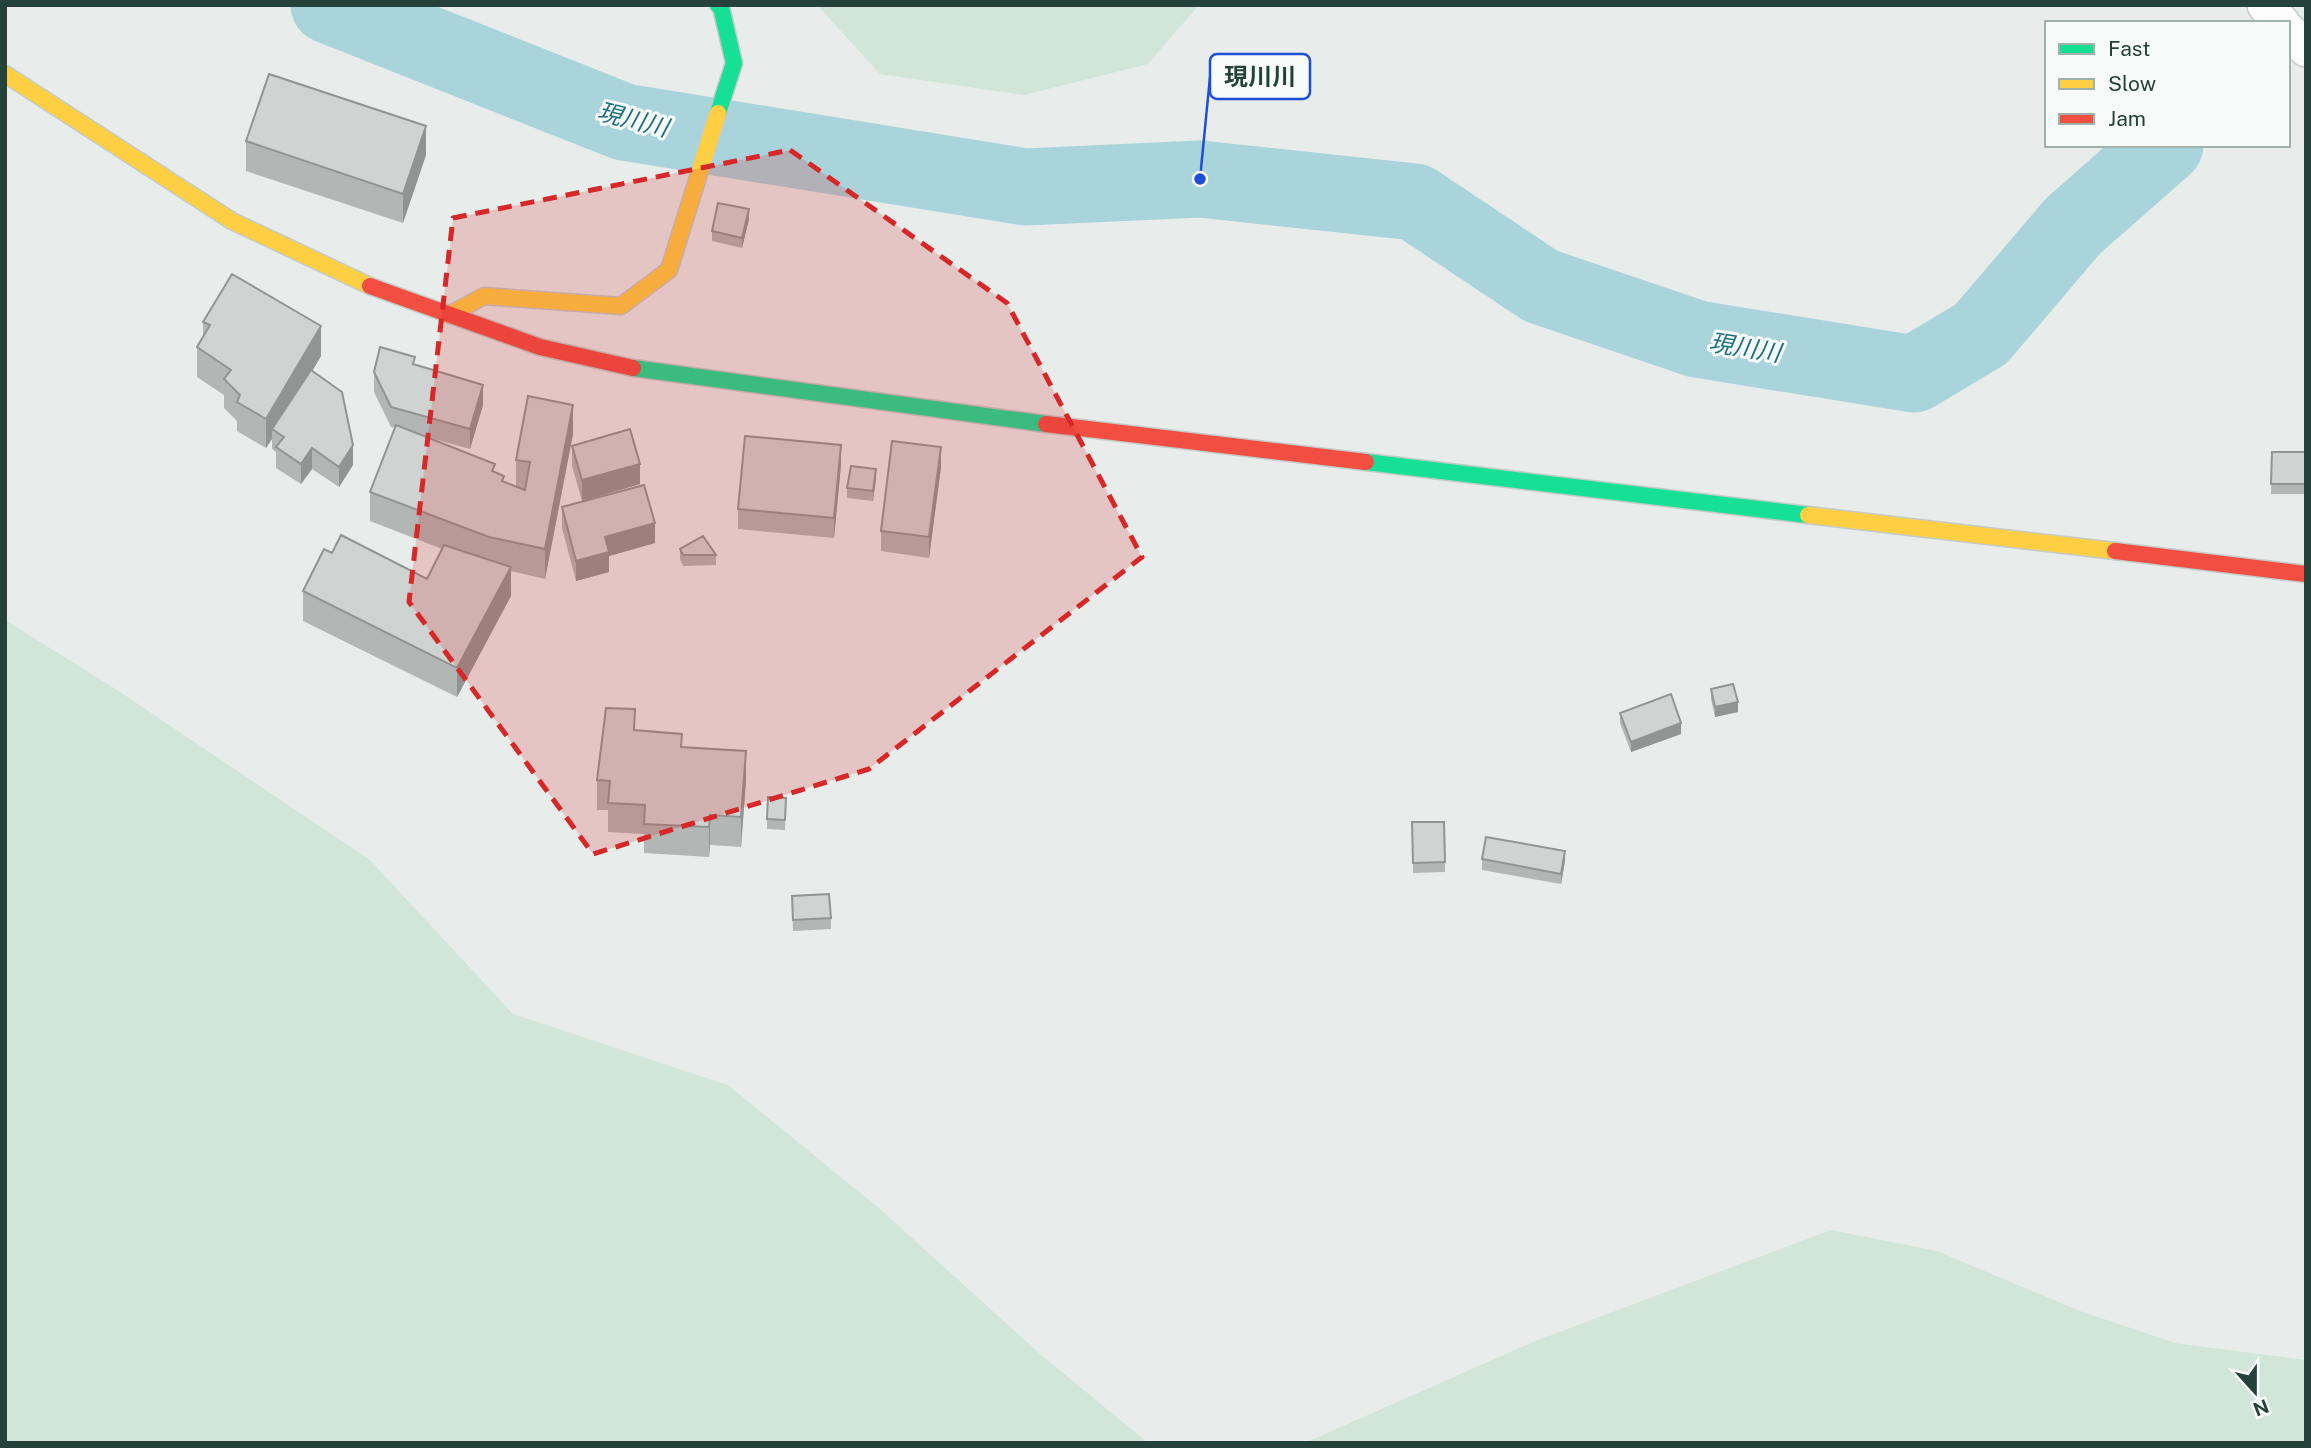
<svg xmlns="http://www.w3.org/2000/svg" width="2311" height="1448" viewBox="0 0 2311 1448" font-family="'Public Sans','Noto Sans JP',sans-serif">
<rect width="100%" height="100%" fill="#e8edeb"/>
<!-- green -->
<path fill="#d1e6d8" d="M817,5H1199L1148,64L1024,95L880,74Z
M5,620L117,690L370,860L513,1014L728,1085L880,1209L1039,1353L1148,1443H5Z
M1831,1230L1937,1251L2080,1311L2175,1343L2306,1360V1443H1291L1307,1442L1533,1342Z"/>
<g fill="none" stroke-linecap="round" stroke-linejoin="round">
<!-- river -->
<path stroke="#a9d4db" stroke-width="77" d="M329,5L624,122L1025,187L1200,179L1415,202L1541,286L1697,339L1914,374L1981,334L2073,226L2165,145"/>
<!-- street casing -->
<g stroke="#c5cac8" stroke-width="38">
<path id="street" d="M2265,5L2282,23
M2288,30L2306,49"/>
</g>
<!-- fast casing -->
<g stroke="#c3cbc8" stroke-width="19">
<path id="fast" d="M718,5L721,7L734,63L718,113
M633,368L1046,424
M1366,462L1808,515"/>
</g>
<!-- slow casing -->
<g stroke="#c3cbc8" stroke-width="19">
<path id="slow" d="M5,74L232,221L370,286
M449,315L484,296L621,306L669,270L718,113
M1808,515L2115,551"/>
</g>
<!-- jam casing -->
<g stroke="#c3cbc8" stroke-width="19">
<path id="jam" d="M370,286L540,347L633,368
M1046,424L1366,462
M2115,551L2306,574"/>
</g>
<!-- street -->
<use href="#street" stroke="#fcfcfc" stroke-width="35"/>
<!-- fast -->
<use href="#fast" stroke="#16e098" stroke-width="16"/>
<!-- slow -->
<use href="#slow" stroke="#ffcf43" stroke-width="16"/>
<!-- jam -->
<use href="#jam" stroke="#f24e42" stroke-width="16"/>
</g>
<!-- wall -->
<path fill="#b2b6b5" d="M246,141L426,155L403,223L246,171Z
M749,219L742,248L712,241V231Z
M203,322L321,356L312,371L353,465L339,487L312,469L301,484L276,468V452L272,449V439L266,448L237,431V421L224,408V395L197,377V347L203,337Z
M415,364L483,405L470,449L427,437L495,472L504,482L516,487V460L573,434L545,579L511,571V596L457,697L303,621V591L332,553L427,579L442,549L370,521V492L395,428L391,427L374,392V372Z
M572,446L640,484L582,501L572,466Z
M2272,452H2306V494H2271Z
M841,465L834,538L738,529V509Z
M941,467L929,558L881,551V531Z
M876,479L873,501L847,498V488Z
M562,507L655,543L609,556V572L576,581L562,528Z
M680,549L716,555V565L683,566L680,559Z
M1711,689L1738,712L1715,717L1711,699Z
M1620,713L1681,734L1631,752L1620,723Z
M635,731L682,747L746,780L741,847L710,845L709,857L644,853V834L608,832V810H597V780Z
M786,808L785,830L767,829V819Z
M1412,822H1444L1445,872L1413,873Z
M1482,859L1565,861L1561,884L1482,870Z
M792,896L831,918V929L793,931Z"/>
<!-- shaded-wall -->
<path fill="#919493" d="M426,126V155L403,223V194Z
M749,209V219L742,248V238Z
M321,326V356L276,432L272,429V439L266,448V419Z
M483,385V405L470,449V429Z
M573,405V434L545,579V549Z
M353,445V465L339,487V467Z
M841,445V465L834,538V518Z
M941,447V467L929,558V537Z
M312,448V469L301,484V464Z
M640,464V484L582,501V480Z
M876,469V479L873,501V491Z
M655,523V543L609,556V572L576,581V561L605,537Z
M511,567V596L457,697V668Z
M1738,702V712L1715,717V707Z
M1681,723V734L1631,752V742Z
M746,751V780L741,847V817Z
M710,815V845L709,857V827Z
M1565,851V861L1561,884V874Z"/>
<!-- building -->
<path fill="#cfd4d2" stroke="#919493" stroke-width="2" d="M269,74L426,126L403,194L246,141Z
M718,203L749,209L742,238L712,231Z
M232,274L321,326L266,419L237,402L240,395L224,379L231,370L197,347L210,325L203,322Z
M380,347L415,357L413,364L483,385L470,429L391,407L374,372Z
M311,370L342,392L353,445L339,467L312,448L301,464L276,447L284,437L272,429Z
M528,396L573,405L545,549L489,537L370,492L396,425L495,464L492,471L504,476L502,481L525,490L530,462L516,460Z
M630,429L640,464L582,480L572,446Z
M745,436L841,445L834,518L738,509Z
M892,441L941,447L929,537L881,531Z
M2272,452H2306V484H2271Z
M851,466L876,469L873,491L847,488Z
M644,485L655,523L605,537L609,552L576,561L562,507Z
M341,535L427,579L444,545L511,567L457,668L303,591L324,549L332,553Z
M703,536L716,555H683L680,549Z
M1733,684L1738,702L1715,707L1711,689Z
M1671,694L1681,723L1631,742L1620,713Z
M606,708L635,709L634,730L682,734L681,747L746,751L741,817L710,815L709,827L644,824L645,805L608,803L610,781L597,780Z
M768,797L786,798L785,820L767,819Z
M1412,822H1444L1445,862L1413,863Z
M1486,837L1565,851L1561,874L1482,859Z
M829,894L831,918L793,920L792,896Z"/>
<!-- marked area -->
<path fill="#d62828" fill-opacity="0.2" stroke="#d62828" stroke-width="5" stroke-dasharray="14 9" stroke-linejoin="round" d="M790,150L1007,303L1142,557L869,769L593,854L409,602L453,218Z"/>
<g text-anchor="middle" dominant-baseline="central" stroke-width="6" stroke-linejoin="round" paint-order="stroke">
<!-- water labels -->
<g font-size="24" font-style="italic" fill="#1c6f80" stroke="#f7fbf9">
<text transform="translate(633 119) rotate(14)">現川川</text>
<text transform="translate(1745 347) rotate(9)">現川川</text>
</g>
</g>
<!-- callouts -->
<path fill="none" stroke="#1d4ed8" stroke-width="2.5" d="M1200 179L1210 77"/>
<circle fill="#1d4ed8" stroke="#f7fbf9" stroke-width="2.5" cx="1200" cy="179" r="7"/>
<rect fill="#f7fbf9" stroke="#1d4ed8" stroke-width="2.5" x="1210" y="54" width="100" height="45" rx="7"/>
<g font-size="24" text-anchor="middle" font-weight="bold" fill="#24423a">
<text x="1260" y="85">現川川</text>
</g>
<!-- border -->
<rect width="2311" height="1448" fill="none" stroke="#24423a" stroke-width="14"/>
<!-- legend -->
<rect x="2045" y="21" width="245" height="126" fill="#f7fbf9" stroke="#a3b1ad" stroke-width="2"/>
<rect x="2059" y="44" width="35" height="10" fill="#16e098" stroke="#a3b1ad" stroke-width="2"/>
<text x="2108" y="56" font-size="21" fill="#24423a">Fast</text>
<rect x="2059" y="79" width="35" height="10" fill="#ffcf43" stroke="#a3b1ad" stroke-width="2"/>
<text x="2108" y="91" font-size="21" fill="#24423a">Slow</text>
<rect x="2059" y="114" width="35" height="10" fill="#f24e42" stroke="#a3b1ad" stroke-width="2"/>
<text x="2108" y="126" font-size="21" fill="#24423a">Jam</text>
<!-- north arrow -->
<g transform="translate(2255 1392) rotate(159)" stroke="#f7fbf9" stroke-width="5" paint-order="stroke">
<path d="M0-5L12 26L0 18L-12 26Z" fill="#24423a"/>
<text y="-10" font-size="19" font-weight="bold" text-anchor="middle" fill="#24423a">N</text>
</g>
</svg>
